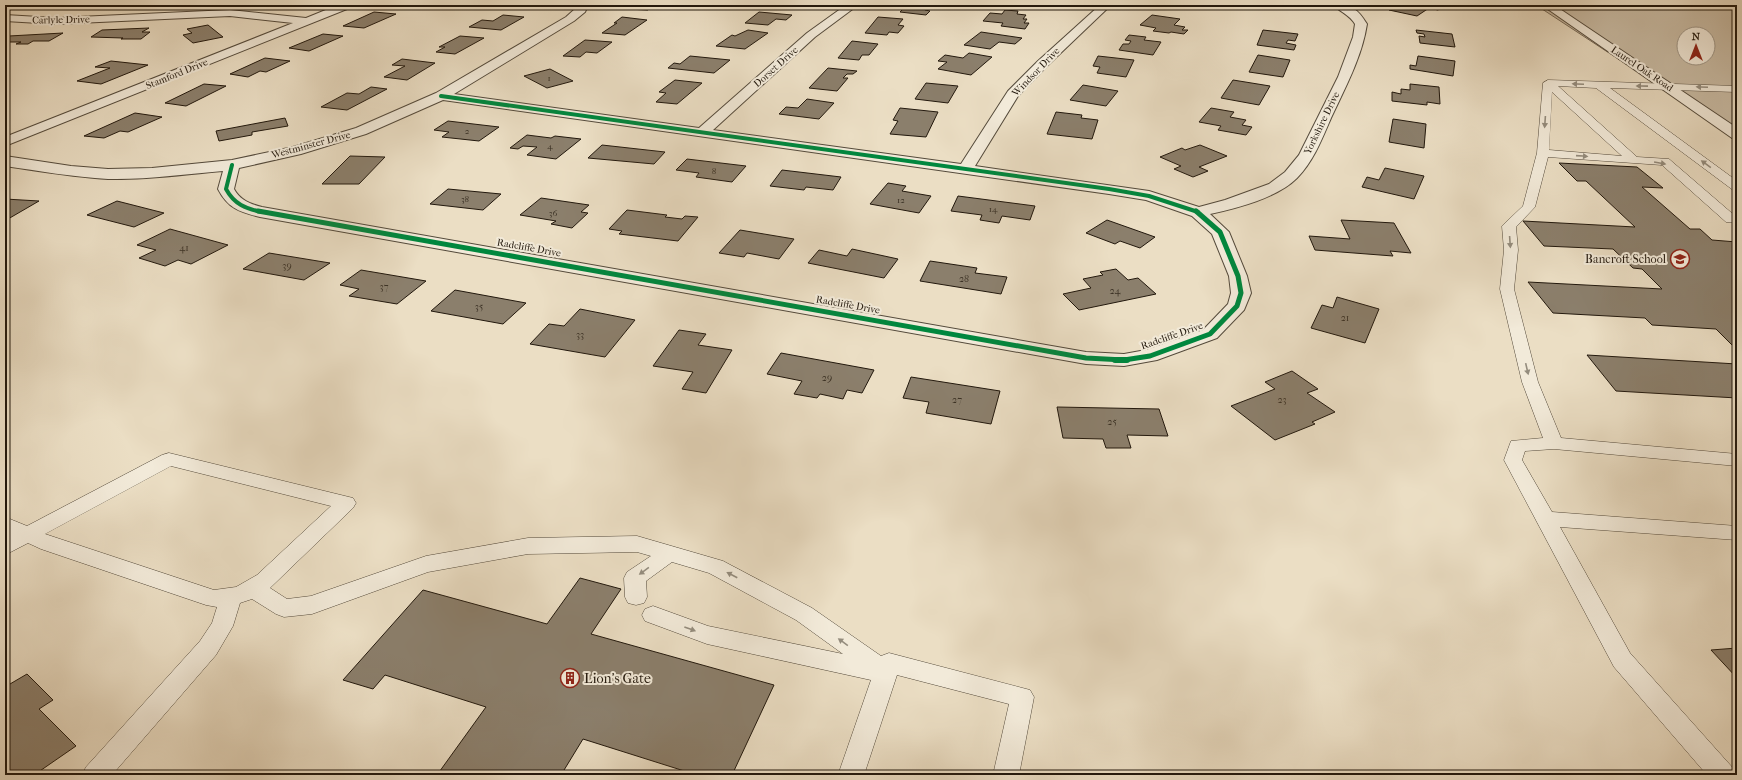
<svg xmlns="http://www.w3.org/2000/svg" width="1742" height="780" viewBox="0 0 1742 780" font-family="'IM FELL French Canon',serif">
<rect width="100%" height="100%" fill="#ebdec4"/>
<filter id="stains"><feTurbulence type="fractalNoise" baseFrequency=".005" numOctaves="4"/><feColorMatrix values="0 0 0 0 .2 0 0 0 0 .09 0 0 0 0 .02 0 0 0 .5 -.17"/></filter>
<radialGradient id="worn" r=".72"><stop offset=".6" stop-color="#630" stop-opacity="0"/><stop offset="1" stop-color="#630" stop-opacity=".3"/></radialGradient>
<!-- green -->
<path fill="#c9bca5" stroke="#766a59" fill-rule="evenodd" d="M1536,5H1737V137ZM1684,34H1708V58H1684Z"/>
<!-- building -->
<path fill="#8b7f6c" stroke="#22180d" d="M630,5H651L648,10L626,9Z
M895,5H940L938,7L930,6L925,10L930,11L926,15L900,12L903,9L891,8Z
M1161,5H1188L1184,9Z
M1397,5H1445L1438,10L1429,8L1417,16L1389,10Z
M1005,10L1018,11L1017,14L1026,15L1023,19H1027L1024,23H1029L1025,29L1001,26L1003,23L983,21L990,13L1002,14Z
M374,12L396,14L364,28L343,26Z
M759,12L792,15L786,20L776,19L768,25L745,23Z
M503,15L524,17L501,30L469,27L482,20L493,21Z
M1152,15L1180,19L1174,25L1185,27L1182,30H1188L1184,34L1171,32L1169,33L1153,31L1156,28L1140,25Z
M622,17L647,20L625,35L602,33L617,23H614Z
M878,17L903,19L898,25L904,26L898,33L889,32L887,35L865,33Z
M208,25L223,37L193,43L183,35L192,33L187,29Z
M149,28L142,32H150L141,39H121L123,38L91,37L102,30Z
M748,30L768,33L745,49L716,46L732,35L735,36Z
M1263,30L1298,34L1295,41L1288,40L1286,43L1296,45L1294,50L1257,45Z
M1416,30L1452,34L1455,47L1420,43L1419,36L1425,37L1424,34L1417,33Z
M981,32L1022,38L1015,44L999,42L990,49L964,45Z
M63,33L49,41H33L28,44H16L21,42H5V38L9,36Z
M323,34L343,36L309,51L289,48Z
M1129,35L1146,37L1144,40L1161,42L1153,55L1119,50L1123,44H1129L1131,41L1125,40Z
M460,36L484,38L455,54L436,52L445,47H439Z
M585,40L612,42L597,53L586,52L580,57L563,56Z
M852,41L878,44L869,55H862L859,60L838,58Z
M969,53L992,57L971,75L938,69L947,62L938,61L945,55L963,58Z
M1258,55L1290,60L1283,77L1249,72Z
M690,56L730,60L714,73L668,68L674,63L680,64Z
M1098,56L1134,60L1126,77L1097,73L1100,67L1093,66Z
M1418,56L1455,61L1453,76L1410,69V65L1416,66Z
M265,58L290,61L266,72L260,71L248,77L230,74Z
M402,59L435,63L407,80L384,77L405,66L392,65Z
M111,61L148,65L101,84L77,81L110,68L95,67Z
M828,68L857,71L853,74H847L843,78H848L837,91L809,88Z
M550,69L573,81L547,88L524,76Z
M675,80L702,83L677,104L656,102L666,93L659,92Z
M1233,80L1270,86L1259,105L1221,98Z
M926,83L958,86L948,103L915,99Z
M204,84L226,86L186,106L165,103Z
M1410,84L1439,87L1440,104L1427,102V105L1392,101V92L1401,94V89L1410,90Z
M1083,85L1118,91L1106,106L1070,100Z
M371,87L387,89L347,110L321,107L347,93L359,94Z
M807,99L834,103L819,119L779,114L786,107L798,108Z
M900,108L938,112L926,137L890,134L898,121L893,120Z
M1211,108L1234,112L1230,117L1246,120L1242,125L1252,127L1246,135L1218,130L1221,126L1199,122Z
M1056,112L1082,115L1081,118L1098,120L1092,139L1047,134Z
M135,113L162,117L128,132L120,131L104,138L84,136Z
M285,118L288,126L252,132V135L219,141L216,131Z
M1393,119L1426,124L1424,148L1389,142Z
M448,121L499,127L479,141L442,137L449,132L434,130Z
M527,135L551,138L555,136L581,139L556,159L527,155L537,147L523,146L518,149L510,148Z
M602,145L665,152L654,164L588,158Z
M1200,145L1227,156L1199,167L1208,171L1193,177L1174,169L1181,166L1160,157L1182,148L1185,150Z
M350,156L385,157L359,184H322Z
M687,159L746,166L732,182L696,177L699,173L676,170Z
M1559,163L1637,167L1663,188L1642,187L1690,229H1700L1712,240L1737,242V350L1716,329L1652,325L1645,318L1553,313L1528,282L1662,289L1642,269L1633,268L1613,249L1544,246L1523,221L1635,227L1586,181H1577Z
M1385,168L1424,176L1414,199L1362,187L1367,177L1379,180Z
M782,170L841,177L833,190L806,187L804,190L770,186Z
M888,183L906,186L902,191L931,196L919,213L870,204Z
M448,189L501,194L483,210L430,204Z
M958,196L1035,206L1030,220L1002,216L999,223L980,220L982,215L951,211Z
M541,198L589,205L581,212L588,213L572,228L551,224L556,221L520,215Z
M5,199L39,201L8,219H5Z
M117,201L164,213L134,227L87,215Z
M627,210L667,215L665,217L682,219L685,216L698,217L678,241L619,234L622,231L609,229Z
M1107,220L1155,237L1140,248L1120,241L1115,244L1086,233Z
M1341,220L1394,223L1411,253L1390,251L1393,256L1315,250L1309,236L1350,239Z
M170,229L228,245L191,264L178,260L165,266L139,258L156,250L137,245Z
M740,230L794,239L779,259L747,253L744,257L719,253Z
M852,249L898,259L884,278L808,263L819,250L847,256Z
M269,253L330,263L304,280L243,269Z
M930,261L977,268L975,273L1007,277L1001,294L920,281Z
M1116,269L1128,280L1138,278L1156,294L1079,310L1063,294L1091,288L1083,279L1103,275L1100,272Z
M361,270L426,281L397,304L349,296L359,289L340,285Z
M455,290L526,303L503,324L431,311Z
M1337,297L1379,309L1365,343L1311,328L1322,305L1333,308Z
M580,309L635,320L605,357L530,344L549,324L564,326Z
M679,330L706,334L698,345L732,350L706,393L682,389L693,372L653,366Z
M781,353L874,370L862,393L847,390L843,399L820,394L817,398L794,394L802,381L767,374Z
M1587,355L1737,364V398L1616,391Z
M1292,371L1318,389L1307,393L1335,412L1312,422L1315,424L1275,440L1231,406L1275,389L1265,382Z
M911,377L1000,391L991,424L926,413L929,402L903,398Z
M1057,407L1159,409L1168,436L1127,435L1131,448H1106L1103,439L1063,438Z
M580,578L621,589L591,634L774,685L732,775H697L583,739L561,775H437L486,707L385,675L373,689L343,680L423,590L547,624Z
M1737,648V678L1711,650Z
M27,674L53,700L39,709L76,746L34,775H5V679L10,684Z"/>
<g fill="none" stroke-linecap="round" stroke-linejoin="round">
<!-- service casing -->
<g stroke="#544a3b" stroke-width="1">
<path id="service" d="M1548,80L1737,86V92L1610,88L1737,181V191L1733,190L1596,88L1558,86L1637,157L1669,159L1734,215H1737V223L1726,222L1662,165L1548,157L1535,207L1516,227L1518,250L1514,289L1538,382L1561,438L1737,454V466L1554,449L1525,451L1522,460L1552,512L1737,526V540L1560,527L1630,653L1732,767L1736,775H1707L1614,667L1504,460L1511,441L1543,438L1522,382L1500,289L1504,250L1502,226L1523,206L1537,153L1543,83ZM1552,92L1622,156L1549,150Z
M169,453L353,498L356,503L353,508L270,588L287,599L311,596L426,556L528,538L637,536L723,561L812,608L881,656L889,653L1030,690L1034,697L1019,775H993L1009,704L897,675L864,775H838L871,680L707,644L645,621L642,615L645,609L653,606L708,626L843,654L796,620L709,573L672,562L646,581L647,597L644,603L636,605L628,603L625,597L624,578L627,572L651,556L637,552L528,554L428,572L312,614L284,617L276,614L252,599L240,603L233,626L216,655L112,775H82L86,767L200,641L212,623L217,607L206,605L41,549L28,543L5,555V538L10,535L5,532V517L27,526L162,455ZM171,466L331,506L257,575L236,587L214,590L45,534Z"/>
</g>
<!-- minor casing -->
<g stroke="#544a3b" stroke-width="2">
<path id="minor" d="M338,5H353L352,7L5,146V137L293,23L230,16L56,24L5,21V15L56,18L230,10L306,18Z
M578,5H588L585,12L574,21L454,94L699,128L807,33L846,5H858L815,37L713,130L961,164L1008,91L1038,61L1100,5H1111L1046,67L1018,96L975,166L1149,191L1199,207L1225,200L1269,184L1285,172L1299,155L1338,77L1353,37L1355,24C1350,15 1340,12 1334,5C1352,5 1357,8 1367,24C1362,57 1345,88 1331,118C1322,139 1313,162 1297,178C1277,198 1237,208 1210,214L1229,232L1247,276L1251,293L1244,310L1217,338L1157,360L1124,366L1086,364L260,217C239,212 228,208 218,189L223,171C185,174 146,180 108,179C73,177 39,171 5,166V156L71,166L108,169L152,168L232,160L293,147L356,128L436,93L566,17L576,8ZM443,100L1109,194L1146,200L1192,216L1212,234L1229,276L1231,293L1228,304L1203,330L1146,350L1124,354L1086,352L262,207C250,204 240,200 234,189L239,168L301,154L366,134Z
M1542,5H1554L1737,128V139L1732,138Z"/>
</g>
<!-- service -->
<use href="#service" fill="#f2ead9" fill-rule="evenodd"/>
<!-- minor -->
<use href="#minor" fill="#f2ead9" fill-rule="evenodd"/>
<!-- cycleway-far2 casing -->
<g stroke="#f2ead9" stroke-width="5.5">
<path id="cycleway-far2" d="M441,96L1109,189L1149,196L1198,212
M232,165L226,189C234,204 246,209 262,212"/>
</g>
<!-- cycleway-far1 casing -->
<g stroke="#f2ead9" stroke-width="7">
<path id="cycleway-far1" d="M258,211L1086,358L1124,360L1150,356L1210,334L1237,306L1241,293L1238,276L1220,232L1196,211"/>
</g>
<!-- cycleway casing -->
<g stroke="#f2ead9" stroke-width="9">
<path id="cycleway" d="M1115,360H1127"/>
</g>
<!-- cycleway-far2 -->
<use href="#cycleway-far2" stroke="#00873e" stroke-width="4"/>
<!-- cycleway-far1 -->
<use href="#cycleway-far1" stroke="#00873e" stroke-width="5"/>
<!-- cycleway -->
<use href="#cycleway" stroke="#00873e" stroke-width="6"/>
</g>
<!-- one-way arrows -->
<defs><path id="oneway-solid" d="M-6-.8H1V-3.2L6.5 0L1 3.2V.8H-6Z"/></defs>
<g fill="#948c7d">
<use href="#oneway-solid" transform="translate(1578 84) rotate(-178)"/>
<use href="#oneway-solid" transform="translate(1642 86) rotate(-179)"/>
<use href="#oneway-solid" transform="translate(1702 87) rotate(-178)"/>
<use href="#oneway-solid" transform="translate(1545 122) rotate(94)"/>
<use href="#oneway-solid" transform="translate(1582 156) rotate(4)"/>
<use href="#oneway-solid" transform="translate(1660 163) rotate(10)"/>
<use href="#oneway-solid" transform="translate(1706 164) rotate(-144)"/>
<use href="#oneway-solid" transform="translate(1510 242) rotate(86)"/>
<use href="#oneway-solid" transform="translate(1527 369) rotate(77)"/>
<use href="#oneway-solid" transform="translate(644 571) rotate(144)"/>
<use href="#oneway-solid" transform="translate(732 575) rotate(-152)"/>
<use href="#oneway-solid" transform="translate(690 629) rotate(20)"/>
<use href="#oneway-solid" transform="translate(843 642) rotate(-144)"/>
</g>
<!-- icons -->
<defs>
<g id="school-ring" transform="scale(1)"><circle r="9.5" fill="#f2ead9" stroke="#8f2418" stroke-width="1.5"/><path d="M0-5L7-2L0 1L-7-2ZM-4 1L0 2.5L4 1V4Q0 6-4 4Z" fill="#8f2418"/></g>
<g id="building-ring" transform="scale(1)"><circle r="9.5" fill="#f2ead9" stroke="#8f2418" stroke-width="1.5"/><path d="M-4-6H4V6H1V3H-1V6H-4ZM-2.5-4.3h1.7v1.8h-1.7ZM.8-4.3h1.7v1.8H.8ZM-2.5-1h1.7V.8h-1.7ZM.8-1h1.7V.8H.8Z" fill="#8f2418"/></g>
</defs>
<g fill-rule="evenodd">
<use href="#school-ring" x="1680" y="259"/>
<use href="#building-ring" x="570" y="678"/>
</g>
<g text-anchor="middle" dominant-baseline="central" stroke-width="4" stroke-linejoin="round" paint-order="stroke">
<!-- far-number labels -->
<g font-size="9" fill="#3c3225">
<text x="549" y="78">1</text>
<text x="467" y="131">2</text>
<text x="550" y="146">4</text>
<text x="714" y="171">8</text>
<text x="465" y="199">38</text>
<text x="901" y="200">12</text>
<text x="993" y="209">14</text>
<text x="553" y="213">36</text>
</g>
<!-- far-street labels -->
<g font-size="10" fill="#22180d" stroke="#f2ead9">
<text transform="translate(61 20) rotate(-1)">Carlyle Drive</text>
<text transform="translate(776 67) rotate(-42)">Dorset Drive</text>
<text transform="translate(1642 69) rotate(34)">Laurel Oak Road</text>
<text transform="translate(1036 72) rotate(-46)">Windsor Drive</text>
<text transform="translate(177 74) rotate(-22)">Stamford Drive</text>
<text transform="translate(1322 123) rotate(-64)">Yorkshire Drive</text>
<text transform="translate(311 145) rotate(-15)">Westminster Drive</text>
<text transform="translate(529 248) rotate(10)">Radcliffe Drive</text>
<text transform="translate(848 305) rotate(10)">Radcliffe Drive</text>
<text transform="translate(1172 336) rotate(-19)">Radcliffe Drive</text>
</g>
<!-- number labels -->
<g font-size="10" fill="#3c3225">
<text x="184" y="248">41</text>
<text x="287" y="266">39</text>
<text x="964" y="279">28</text>
<text x="384" y="287">37</text>
<text x="1115" y="291">24</text>
<text x="479" y="307">35</text>
<text x="1345" y="318">21</text>
<text x="580" y="335">33</text>
<text x="827" y="378">29</text>
<text x="957" y="400">27</text>
<text x="1282" y="400">23</text>
<text x="1112" y="422">25</text>
</g>
<!-- poi labels -->
<g font-size="12" fill="#22180d" stroke="#f2ead9" text-anchor="end">
<text x="1666" y="259">Bancroft School</text>
</g>
<!-- near-poi labels -->
<g font-size="14" fill="#22180d" stroke="#f2ead9" text-anchor="start">
<text x="584" y="678">Lion's Gate</text>
</g>
</g>
<!-- margin -->
<rect width="1742" height="780" fill="none" stroke="#ebdec4" stroke-width="20"/>
<rect x="6" y="6" width="1730" height="768" fill="none" stroke="#22180d" stroke-width="2"/>
<rect x="10" y="10" width="1722" height="760" fill="none" stroke="#22180d"/>
<!-- north arrow -->
<g transform="translate(1696 46)"><circle r="19" fill="#f2ead9" stroke="#9f9687"/>
<path d="M0-3L7 15L0 10L-7 15Z" fill="#8f2418"/>
<text y="-6" font-size="11" font-weight="bold" text-anchor="middle" fill="#22180d">N</text>
</g>
<rect width="100%" height="100%" filter="url(#stains)"/>
<rect width="100%" height="100%" fill="url(#worn)"/>
</svg>
